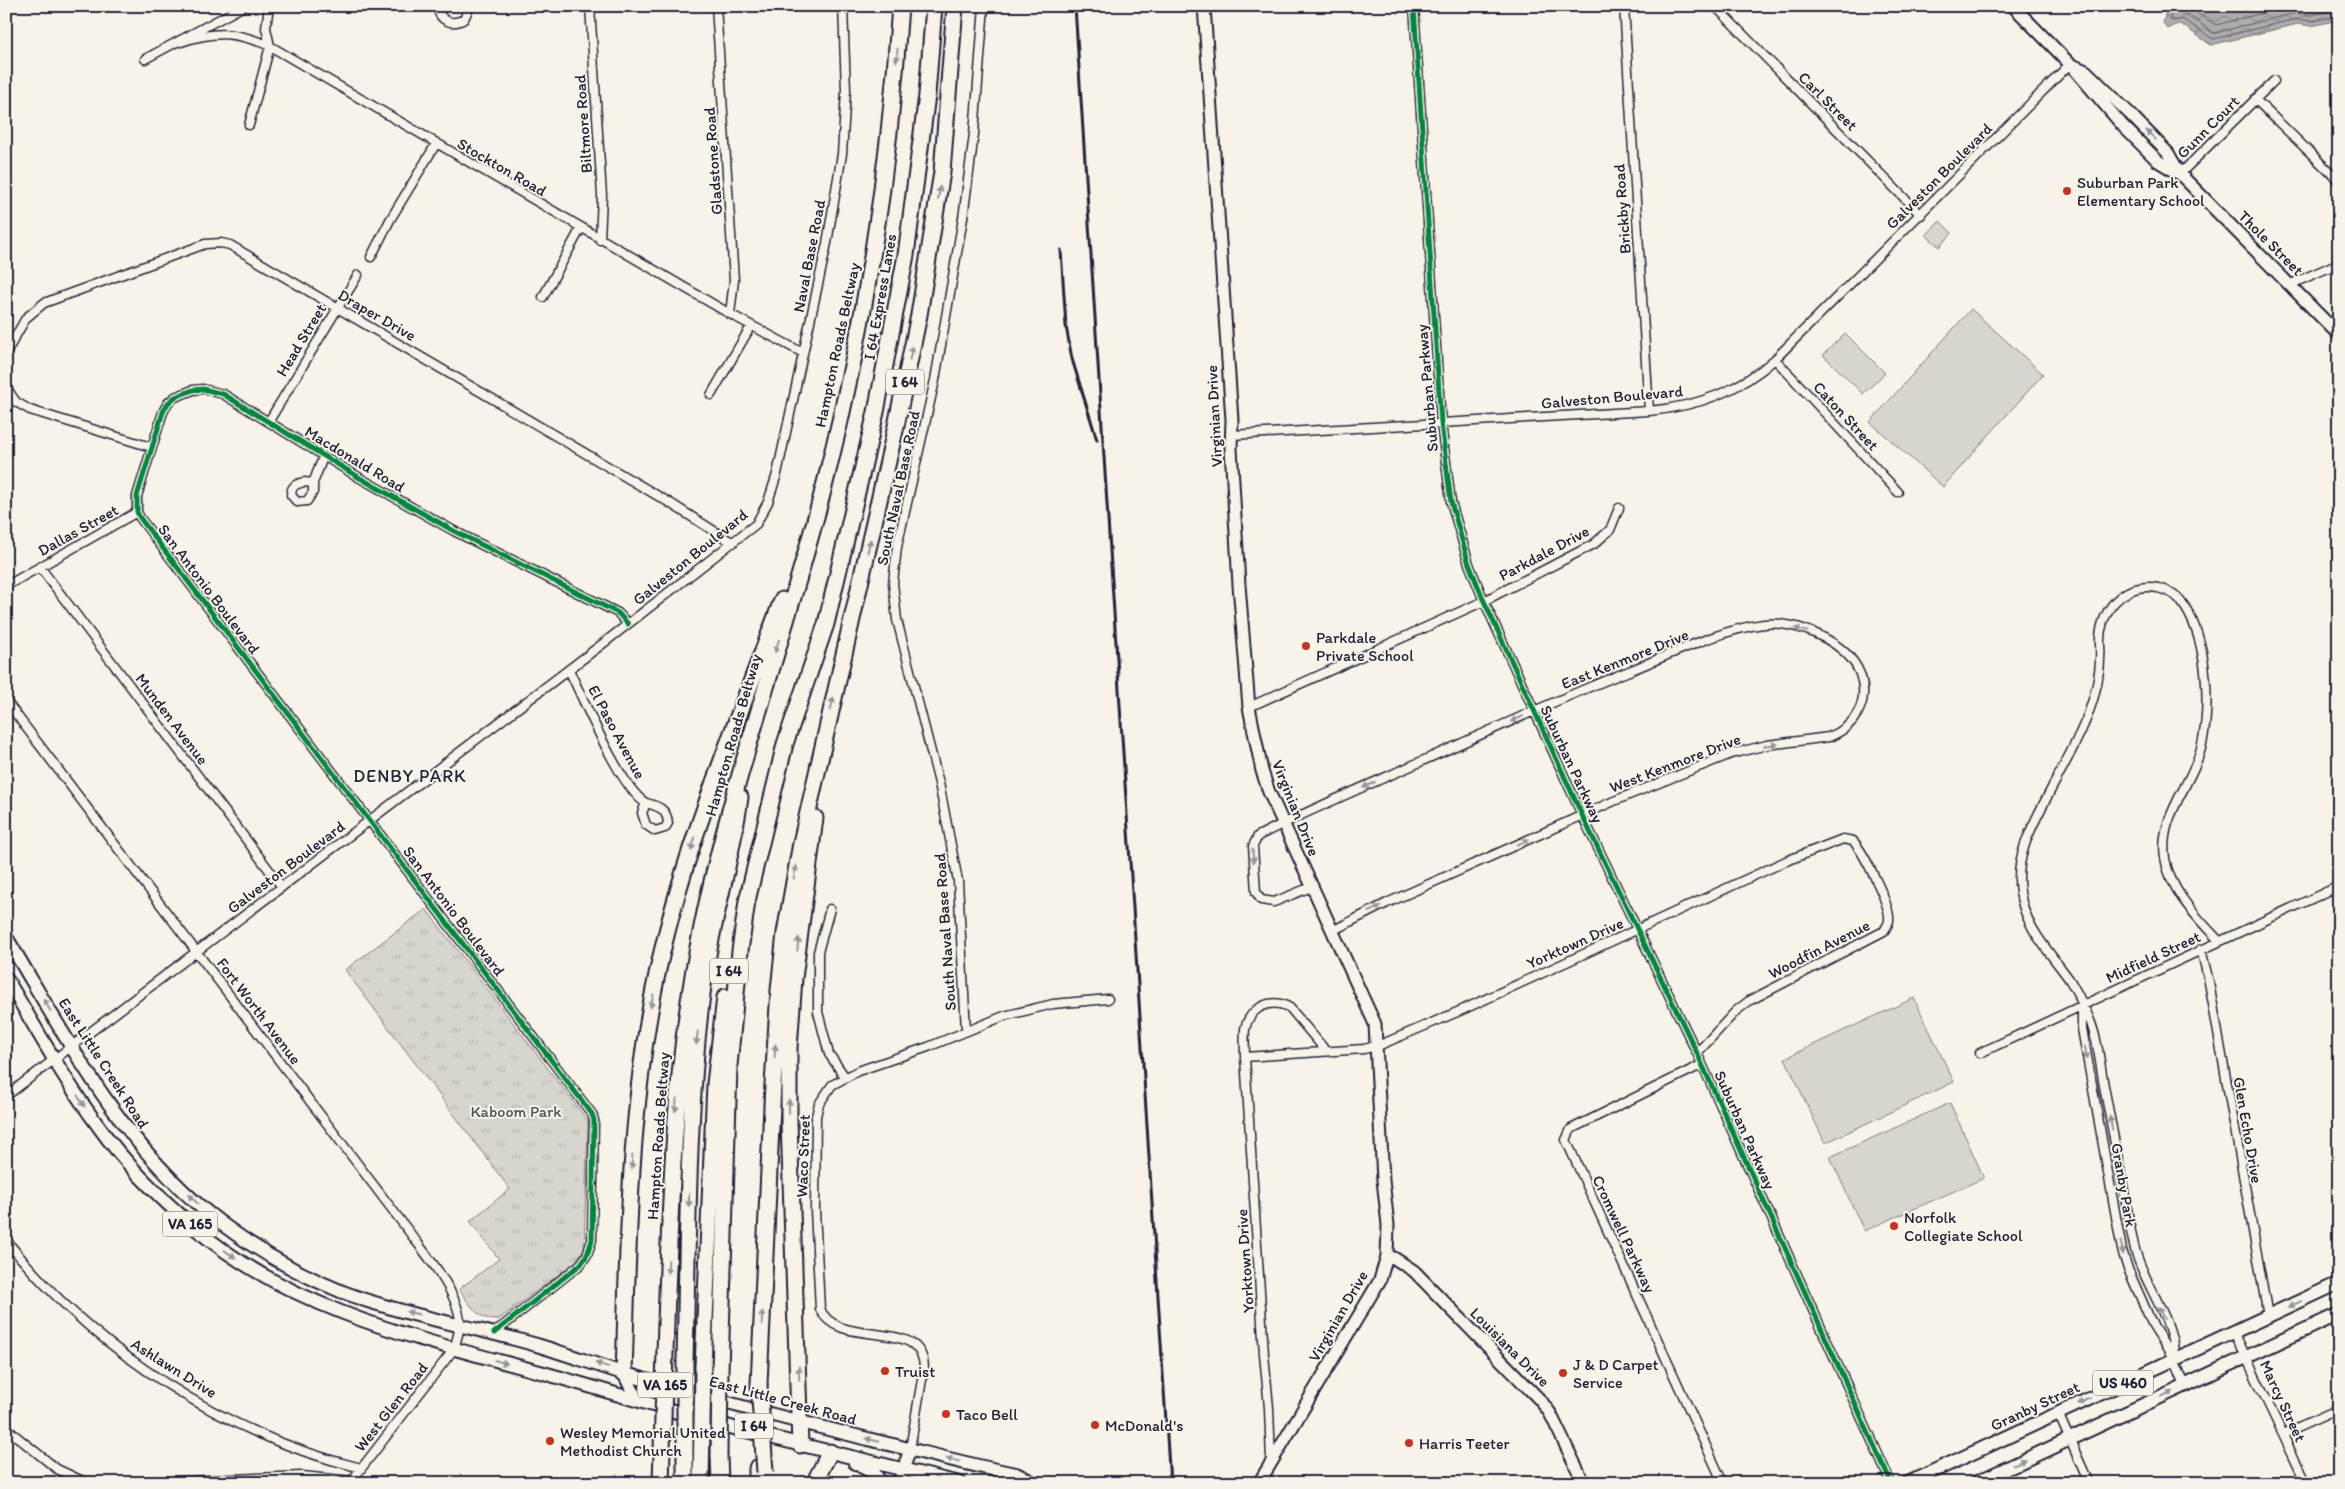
<svg xmlns="http://www.w3.org/2000/svg" width="2345" height="1489" viewBox="0 0 2345 1489" font-family="Itim,sans-serif">
<defs>
<pattern id="grass-tufts" width="24" height="20" patternUnits="userSpaceOnUse" patternTransform="scale(1.25)"><rect width="24" height="20" fill="#d8d5cf"/><path d="M3 7l-1-3M5 7V3M7 7l1-3M15 17l-1-3M17 17v-4M19 17l1-3" fill="none" stroke="#b9b7b3"/></pattern>
<pattern id="water-waves" width="16" height="10" patternUnits="userSpaceOnUse" patternTransform="scale(1.25)"><rect width="16" height="10" fill="#aeabad"/><path d="M0 5q4-4 8 0t8 0" fill="none" stroke="#8d8b8e"/></pattern>
</defs>
<rect width="100%" height="100%" fill="#f7f3e8"/>
<filter id="ink" filterUnits="userSpaceOnUse"><feTurbulence type="fractalNoise" baseFrequency=".02" numOctaves="2"/><feDisplacementMap in="SourceGraphic" scale="10" xChannelSelector="R" yChannelSelector="G"/><feConvolveMatrix kernelMatrix="1 2 1 2 8 2 1 2 1" color-interpolation-filters="sRGB"/></filter>
<g filter="url(#ink)">
<!-- grass -->
<path fill="url(#grass-tufts)" stroke="#7d7c85" d="M1940,221L1952,233L1939,247L1926,235Z
M426,909L588,1121L584,1249L574,1263L498,1320C478,1321 469,1303 459,1289L499,1259L470,1221L510,1189L345,970Z"/>
<!-- pitch -->
<path fill="#d8d5cf" stroke="#7d7c85" d="M1971,309L2043,374L1943,487L1870,422Z
M1845,333L1885,373L1863,394L1823,355Z
M1914,998L1954,1082L1825,1143L1785,1058Z
M1950,1103L1984,1178L1864,1231L1830,1157Z"/>
<!-- water -->
<path fill="url(#water-waves)" stroke="#76747f" d="M2167,6H2339V20L2311,26L2298,24L2211,45L2182,25L2178,24L2168,29L2163,23Z"/>
<g fill="none" stroke-linecap="round" stroke-linejoin="round">
<!-- shore -->
<path stroke="#5a5969" stroke-width="1" d="M2172,6L2170,20H2184L2213,39L2296,19L2311,21L2339,16
M2178,6L2179,12L2188,15L2214,33L2295,13L2311,15L2339,10
M2186,6L2216,25L2290,6"/>
<!-- street casing -->
<g stroke="#22223b" stroke-width="11">
<path id="street" d="M437,6C439,21 452,26 464,19L470,6
M590,6L602,196L600,240
M716,6L734,280L730,314
M1414,6L1441,423L1451,502L1469,564L1484,601L1582,815L1697,1053L1891,1483
M1624,6L1649,411
M1715,6L1921,215
M181,42C215,30 237,32 270,46L730,314L803,353
M145,59L244,6
M2255,99L2339,181
M249,125L270,46L266,28L269,6
M2180,174L2274,81
M371,257L390,220L436,144
M2289,285L2339,263
M543,297L581,228
M6,353L26,318L44,303L205,244L221,243L230,245L670,503L733,543
M1775,359L1898,492
M6,387L16,402L30,410L151,447
M711,395L751,326
M269,421L358,275
M1232,435L1649,411C1698,406 1738,392 1775,359L2070,64
M304,482L313,483V492L307,501L297,502L291,495C291,486 296,484 304,482Z
M313,483L324,455
M40,567L282,887
M6,586L137,512
M569,670C583,698 621,790 646,803
M6,701L410,1233C427,1256 459,1293 460,1323C460,1331 456,1341 454,1349L350,1483
M1249,707L1484,601L1594,544L1610,530L1619,508
M646,803C658,806 667,809 668,823L665,828L655,831L646,825L642,813Z
M1311,887L1274,902L1261,900L1256,892L1253,846L1258,836C1311,809 1366,786 1420,762C1489,731 1558,699 1629,671C1669,655 1722,629 1764,624C1796,620 1848,642 1860,674C1870,702 1855,727 1829,737L1767,745L1731,754L1614,801L1387,903L1332,931
M830,909L818,952V1012L829,1054L845,1077
M2201,949L2209,982L2268,1316
M2082,1006V1029L2122,1250L2128,1269L2154,1328L2174,1359L2185,1385
M966,1031L958,881L939,783L897,620L893,583L897,547L935,380L963,218L974,134L984,6
M1980,1053L2339,886
M1245,1057L1364,1049L1380,1045L1462,1010L1786,861L1843,839L1853,841C1863,851 1891,906 1889,920C1889,924 1886,927 1884,931L1749,1001L1736,1011L1697,1053
M1701,1065L1571,1129L1566,1140L1723,1483
M6,1096L605,642L756,524L768,502L777,474L827,243L842,154L846,91L843,6
M6,1240C92,1349 226,1436 361,1468
M2234,1332L2306,1483
M494,1333L581,1264L587,1255L592,1240L594,1120L592,1114L140,518L137,512V496L163,412L168,403L175,397L193,390L203,389L223,394L360,478L454,531L618,613L628,624
M2174,1359C2176,1324 2146,1287 2136,1253C2130,1233 2128,1212 2124,1191C2117,1156 2111,1121 2104,1086C2100,1064 2098,1039 2089,1018C2083,1005 2077,991 2069,979C2049,951 2025,928 2020,892C2015,859 2029,832 2044,803C2069,754 2104,702 2100,645C2098,612 2123,581 2158,588C2166,590 2175,593 2180,600C2209,636 2213,716 2198,758C2186,791 2159,820 2165,858C2170,891 2197,917 2219,941
M2058,1413L2089,1483
M6,1428L57,1469L87,1483
M2283,1434L2339,1409
M910,1449L924,1368C923,1315 839,1351 820,1309L815,1210L816,1116L819,1104L832,1085L858,1071L928,1047L1004,1016L1053,1004L1108,999
M1271,1461L1269,1408L1264,1354L1245,1057C1245,1048 1244,1038 1245,1029C1250,1007 1271,997 1290,1008L1326,1051
M138,1483L302,1476L352,1481"/>
</g>
<!-- secondary casing -->
<g stroke="#22223b" stroke-width="15">
<path id="secondary" d="M1204,6L1232,420L1231,448L1239,585L1249,707L1262,771L1269,792L1375,1024L1383,1180L1388,1225L1387,1256L1380,1280L1259,1483
M2013,6L2070,64L2123,126L2158,161L2178,173
M2070,64L2086,71L2129,113L2168,153L2180,174L2339,335
M1387,1256L1394,1258L1414,1271L1541,1401L1550,1413L1584,1483
M899,1483L910,1449"/>
</g>
<!-- primary casing -->
<g stroke="#22223b" stroke-width="16">
<path id="primary" d="M6,937C65,1035 118,1139 208,1213C259,1254 324,1290 388,1307C438,1322 490,1331 540,1346C569,1355 597,1365 626,1374C708,1399 792,1420 876,1441C923,1452 969,1465 1016,1474L1034,1483
M6,978C36,1028 64,1080 99,1127C126,1165 161,1199 196,1229C299,1315 429,1341 554,1376C614,1393 674,1412 734,1428C809,1447 884,1465 960,1483
M624,1373L637,1400
M855,1463L874,1473L881,1483
M1908,1483L2339,1283
M1975,1483L2339,1314"/>
</g>
<!-- highway casing -->
<g stroke="#22223b" stroke-width="19">
<path id="highway" d="M665,1352C670,1210 673,1067 702,927C733,774 789,627 827,475C866,321 890,165 900,6
M685,1361C688,1236 687,1110 703,986C711,922 732,861 740,797
M703,1367L715,1084L725,997
M720,1371L729,1066L740,951L747,901L785,744L826,624L876,412L906,255L927,95L934,6
M624,1373C628,1252 629,1131 650,1011C674,869 733,734 782,600
M759,1384L773,1084L779,990L785,933L801,843L896,426L919,315L942,172L955,6
M800,1445L789,1122V1048L794,978L815,818
M719,1455L720,1483
M757,1468V1483
M814,1483L830,1452"/>
</g>
<!-- street -->
<use href="#street" stroke="#f7f3e8" stroke-width="8"/>
<!-- secondary -->
<use href="#secondary" stroke="#f7f3e8" stroke-width="11"/>
<!-- primary -->
<use href="#primary" stroke="#f7f3e8" stroke-width="12"/>
<!-- highway -->
<use href="#highway" stroke="#f7f3e8" stroke-width="15"/>
<!-- rail -->
<path stroke="#22223b" stroke-width="3" d="M1075,6L1170,1483
M1061,250L1066,326L1072,359L1097,440"/>
<!-- highway-bridge casing -->
<g stroke="#22223b" stroke-width="19" stroke-linecap="butt">
<path id="highway-bridge" d="M685,1361V1483
M759,1384L765,1472
M719,1455L720,1371
M661,1483L665,1352
M701,1483L703,1367"/>
</g>
<!-- highway-bridge -->
<use href="#highway-bridge" stroke="#f7f3e8" stroke-width="15"/>
<!-- cycleway casing -->
<g stroke="#f7f3e8" stroke-width="8">
<path id="cycleway" d="M1414,6L1441,423L1451,502L1469,564L1484,601L1582,815L1697,1053L1891,1483
M494,1333L581,1264L587,1255L592,1240L594,1120L592,1114L140,518L137,512V496L163,412L168,403L175,397L193,390L203,389L223,394L360,478L454,531L618,613L628,624"/>
</g>
<!-- cycleway -->
<use href="#cycleway" stroke="#00873e" stroke-width="5"/>
</g>
<!-- one-way arrows -->
<defs><path id="oneway-solid" d="M-6-.8H1V-3.2L6.5 0L1 3.2V.8H-6Z" transform="scale(1.25)"/></defs>
<g fill="#97959a">
<use href="#oneway-solid" transform="translate(897 55) rotate(95)"/>
<use href="#oneway-solid" transform="translate(2151 135) rotate(-135)"/>
<use href="#oneway-solid" transform="translate(939 193) rotate(-82)"/>
<use href="#oneway-solid" transform="translate(911 353) rotate(-78)"/>
<use href="#oneway-solid" transform="translate(869 546) rotate(-77)"/>
<use href="#oneway-solid" transform="translate(1801 630) rotate(-164)"/>
<use href="#oneway-solid" transform="translate(777 646) rotate(107)"/>
<use href="#oneway-solid" transform="translate(832 704) rotate(-77)"/>
<use href="#oneway-solid" transform="translate(1517 719) rotate(156)"/>
<use href="#oneway-solid" transform="translate(1771 745) rotate(-7)"/>
<use href="#oneway-solid" transform="translate(1369 785) rotate(156)"/>
<use href="#oneway-solid" transform="translate(1523 842) rotate(-24)"/>
<use href="#oneway-solid" transform="translate(693 844) rotate(108)"/>
<use href="#oneway-solid" transform="translate(1253 856) rotate(85)"/>
<use href="#oneway-solid" transform="translate(795 872) rotate(-79)"/>
<use href="#oneway-solid" transform="translate(1375 909) rotate(-27)"/>
<use href="#oneway-solid" transform="translate(798 944) rotate(-84)"/>
<use href="#oneway-solid" transform="translate(652 1001) rotate(102)"/>
<use href="#oneway-solid" transform="translate(47 1005) rotate(-121)"/>
<use href="#oneway-solid" transform="translate(697 1038) rotate(96)"/>
<use href="#oneway-solid" transform="translate(775 1051) rotate(-86)"/>
<use href="#oneway-solid" transform="translate(2086 1053) rotate(80)"/>
<use href="#oneway-solid" transform="translate(81 1101) rotate(57)"/>
<use href="#oneway-solid" transform="translate(676 1105) rotate(96)"/>
<use href="#oneway-solid" transform="translate(789 1106) rotate(-90)"/>
<use href="#oneway-solid" transform="translate(2111 1123) rotate(-101)"/>
<use href="#oneway-solid" transform="translate(632 1162) rotate(93)"/>
<use href="#oneway-solid" transform="translate(193 1199) rotate(-137)"/>
<use href="#oneway-solid" transform="translate(689 1200) rotate(92)"/>
<use href="#oneway-solid" transform="translate(2122 1248) rotate(78)"/>
<use href="#oneway-solid" transform="translate(230 1254) rotate(34)"/>
<use href="#oneway-solid" transform="translate(668 1267) rotate(92)"/>
<use href="#oneway-solid" transform="translate(2295 1304) rotate(155)"/>
<use href="#oneway-solid" transform="translate(413 1313) rotate(-167)"/>
<use href="#oneway-solid" transform="translate(2161 1313) rotate(-115)"/>
<use href="#oneway-solid" transform="translate(762 1318) rotate(-88)"/>
<use href="#oneway-solid" transform="translate(501 1362) rotate(15)"/>
<use href="#oneway-solid" transform="translate(602 1365) rotate(-162)"/>
<use href="#oneway-solid" transform="translate(799 1373) rotate(-92)"/>
<use href="#oneway-solid" transform="translate(2167 1394) rotate(-24)"/>
<use href="#oneway-solid" transform="translate(2084 1401) rotate(155)"/>
<use href="#oneway-solid" transform="translate(872 1440) rotate(-166)"/>
<use href="#oneway-solid" transform="translate(953 1460) rotate(-166)"/>
<use href="#oneway-solid" transform="translate(2019 1462) rotate(-25)"/>
</g>
</g>
<!-- markers -->
<g fill="#c8321e" stroke="#f7f3e8" stroke-width="2">
<circle cx="2067" cy="191" r="5"/>
<circle cx="1306" cy="646" r="5"/>
<circle cx="1894" cy="1226" r="5"/>
<circle cx="885" cy="1371" r="5"/>
<circle cx="1563" cy="1373" r="5"/>
<circle cx="946" cy="1414" r="5"/>
<circle cx="1095" cy="1425" r="5"/>
<circle cx="550" cy="1441" r="5"/>
<circle cx="1409" cy="1443" r="5"/>
</g>
<g text-anchor="middle" dominant-baseline="central" stroke-width="4" stroke-linejoin="round" paint-order="stroke">
<!-- shield labels -->
<g fill="#f7f3e8" stroke="#62616f" stroke-width="1">
<rect x="886" y="369.5" width="38" height="25" rx="4"/>
<rect x="710" y="958.5" width="38" height="25" rx="4"/>
<rect x="162.5" y="1211.5" width="55" height="25" rx="4"/>
<rect x="2093" y="1370.5" width="60" height="25" rx="4"/>
<rect x="637.5" y="1372.5" width="55" height="25" rx="4"/>
<rect x="735" y="1413.5" width="38" height="25" rx="4"/>
</g>
<g font-size="15" font-weight="bold" fill="#22223b">
<text x="905" y="382">I 64</text>
<text x="729" y="971">I 64</text>
<text x="190" y="1224">VA 165</text>
<text x="2123" y="1383">US 460</text>
<text x="665" y="1385">VA 165</text>
<text x="754" y="1426">I 64</text>
</g>
<!-- street labels -->
<g font-size="16" fill="#22223b" stroke="#f7f3e8">
<text transform="translate(1828 101) rotate(45)">Carl Street</text>
<text transform="translate(583 124) rotate(-94)">Biltmore Road</text>
<text transform="translate(2208 127) rotate(-45)">Gunn Court</text>
<text transform="translate(713 161) rotate(-94)">Gladstone Road</text>
<text transform="translate(502 167) rotate(30)">Stockton Road</text>
<text transform="translate(1939 176) rotate(-45)">Galveston Boulevard</text>
<text transform="translate(1622 209) rotate(-94)">Brickby Road</text>
<text transform="translate(2271 243) rotate(45)">Thole Street</text>
<text transform="translate(809 256) rotate(-79)">Naval Base Road</text>
<text transform="translate(880 297) rotate(-80)">I 64 Express Lanes</text>
<text transform="translate(377 315) rotate(30)">Draper Drive</text>
<text transform="translate(301 340) rotate(-59)">Head Street</text>
<text transform="translate(837 345) rotate(-78)">Hampton Roads Beltway</text>
<text transform="translate(1427 388) rotate(-95)">Suburban Parkway</text>
<text transform="translate(1612 397) rotate(-5)">Galveston Boulevard</text>
<text transform="translate(1214 416) rotate(-93)">Virginian Drive</text>
<text transform="translate(1846 416) rotate(47)">Caton Street</text>
<text transform="translate(355 459) rotate(31)">Macdonald Road</text>
<text transform="translate(898 488) rotate(-78)">South Naval Base Road</text>
<text transform="translate(78 530) rotate(-29)">Dallas Street</text>
<text transform="translate(1544 553) rotate(-28)">Parkdale Drive</text>
<text transform="translate(690 557) rotate(-39)">Galveston Boulevard</text>
<text transform="translate(209 589) rotate(53)">San Antonio Boulevard</text>
<text transform="translate(1625 659) rotate(-22)">East Kenmore Drive</text>
<text transform="translate(172 719) rotate(53)">Munden Avenue</text>
<text transform="translate(617 732) rotate(62)">El Paso Avenue</text>
<text transform="translate(733 735) rotate(-74)">Hampton Roads Beltway</text>
<text transform="translate(1675 763) rotate(-21)">West Kenmore Drive</text>
<text transform="translate(1572 764) rotate(65)">Suburban Parkway</text>
<text transform="translate(1296 808) rotate(68)">Virginian Drive</text>
<text transform="translate(286 867) rotate(-37)">Galveston Boulevard</text>
<text transform="translate(454 911) rotate(53)">San Antonio Boulevard</text>
<text transform="translate(945 932) rotate(-94)">South Naval Base Road</text>
<text transform="translate(1575 943) rotate(-24)">Yorktown Drive</text>
<text transform="translate(1819 949) rotate(-27)">Woodfin Avenue</text>
<text transform="translate(2153 957) rotate(-25)">Midfield Street</text>
<text transform="translate(259 1011) rotate(53)">Fort Worth Avenue</text>
<text transform="translate(104 1063) rotate(57)">East Little Creek Road</text>
<text transform="translate(1745 1130) rotate(66)">Suburban Parkway</text>
<text transform="translate(2248 1130) rotate(80)">Glen Echo Drive</text>
<text transform="translate(658 1136) rotate(-86)">Hampton Roads Beltway</text>
<text transform="translate(803 1156) rotate(-88)">Waco Street</text>
<text transform="translate(2124 1185) rotate(80)">Granby Park</text>
<text transform="translate(1624 1234) rotate(65)">Cromwell Parkway</text>
<text transform="translate(1245 1261) rotate(-94)">Yorktown Drive</text>
<text transform="translate(1338 1316) rotate(-60)">Virginian Drive</text>
<text transform="translate(1510 1347) rotate(45)">Louisiana Drive</text>
<text transform="translate(174 1368) rotate(32)">Ashlawn Drive</text>
<text transform="translate(783 1400) rotate(15)">East Little Creek Road</text>
<text transform="translate(2283 1401) rotate(65)">Marcy Street</text>
<text transform="translate(2035 1406) rotate(-25)">Granby Street</text>
<text transform="translate(391 1407) rotate(-52)">West Glen Road</text>
</g>
<!-- poi labels -->
<g font-size="16" fill="#22223b" stroke="#f7f3e8" text-anchor="start">
<text x="2077" y="182">Suburban Park<tspan x="2077" dy="18">Elementary School</tspan></text>
<text x="1316" y="637">Parkdale<tspan x="1316" dy="18">Private School</tspan></text>
<text x="1904" y="1217">Norfolk<tspan x="1904" dy="18">Collegiate School</tspan></text>
<text x="1573" y="1364">J &amp; D Carpet<tspan x="1573" dy="18">Service</tspan></text>
<text x="895" y="1371">Truist</text>
<text x="956" y="1414">Taco Bell</text>
<text x="1105" y="1425">McDonald's</text>
<text x="560" y="1432">Wesley Memorial United<tspan x="560" dy="18">Methodist Church</tspan></text>
<text x="1419" y="1443">Harris Teeter</text>
</g>
<!-- park labels -->
<g font-size="16" fill="#504f60" stroke="#f7f3e8">
<text x="516" y="1111">Kaboom Park</text>
</g>
<!-- neighbourhood labels -->
<g font-size="18" letter-spacing="1" fill="#22223b" stroke="#f7f3e8">
<text x="410" y="776">DENBY PARK</text>
</g>
</g>
<!-- margin -->
<rect width="2345" height="1489" fill="none" stroke="#f7f3e8" stroke-width="25"/>
<rect x="12" y="12" width="2320" height="1464" fill="none" stroke="#22223b" stroke-width="2" filter="url(#ink)"/>
</svg>
